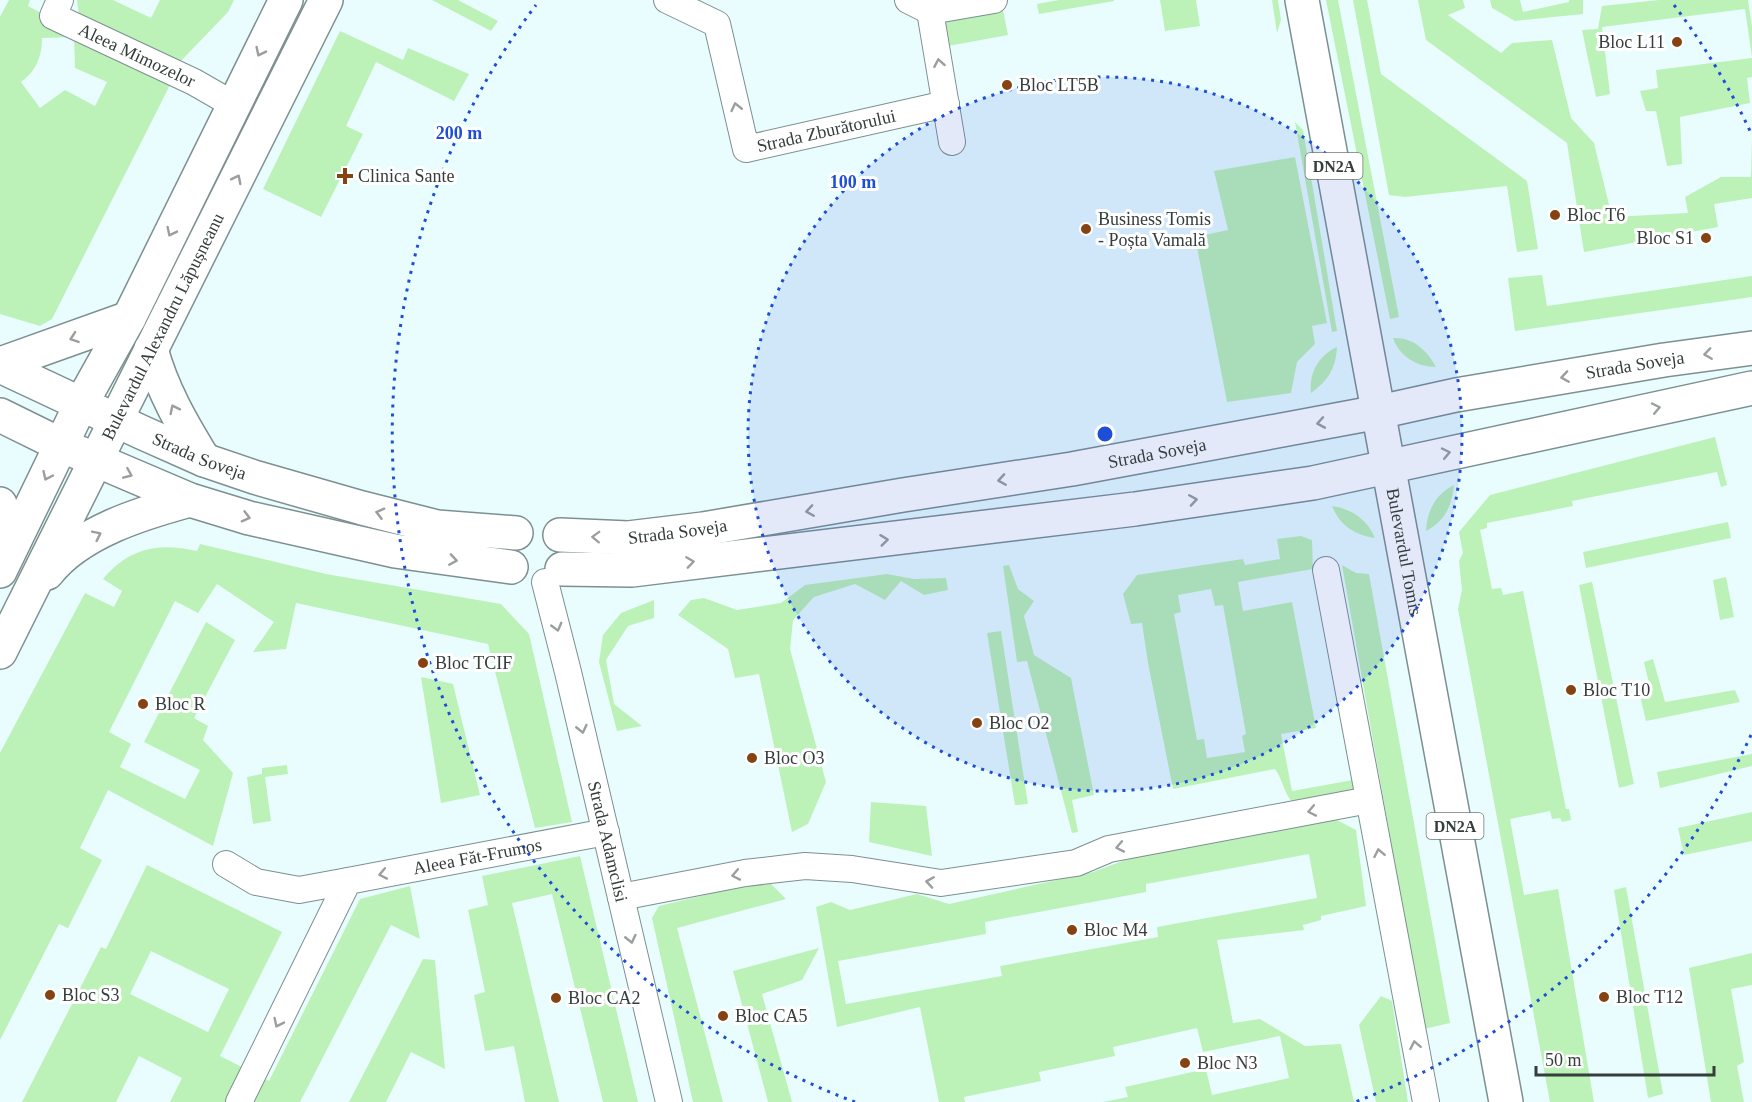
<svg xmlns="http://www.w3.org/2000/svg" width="1752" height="1102" viewBox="0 0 1752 1102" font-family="'Times New Roman',serif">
<rect width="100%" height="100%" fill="#e9fdff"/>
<!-- green -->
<path fill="#bcf2b7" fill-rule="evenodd" d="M9,0H30L28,6L172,81L52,319L40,326L0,314V17ZM74,37L75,68L107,82L95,106L65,90L40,108L21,82C36,71 42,57 42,38Z
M77,0H113L151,18L160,0H234L228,12L178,64L79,16Z
M432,0H458L498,21L491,31Z
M1059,0H1114V1L1039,14L1037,4Z
M1160,0H1196L1200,26L1165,31Z
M1272,0H1278L1281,20L1277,33Z
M1326,0H1338L1399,317L1390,319Z
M1353,0H1367L1381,74L1527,181L1538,249L1517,252L1507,186L1405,197L1389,195Z
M1418,0H1463L1465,8L1448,15L1501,53L1512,43L1552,40L1571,118L1594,143L1612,217L1688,213L1685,197L1721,177H1751L1752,139V198L1714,204L1718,227L1584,252L1567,143L1426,40Z
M1490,0H1520L1523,12L1569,2V0H1583V14L1515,21L1492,8Z
M1659,0H1748L1752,27V57L1745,9L1602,27L1610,94L1596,97L1582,30L1598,29L1602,6Z
M1003,10L1008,35L948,46L943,20Z
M340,31L403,60L408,48L469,74L454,101L376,62L346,126L363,134L321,217L263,189Z
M1752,58V77L1747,78L1750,103L1680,117L1682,164L1667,166L1656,111H1646L1640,91L1658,88L1656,70Z
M1295,122L1303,130L1337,331L1332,332Z
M1295,157L1327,323L1312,326L1315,344L1297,362L1291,393L1227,402L1195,237L1228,230L1214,171Z
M1542,275L1547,306L1752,276V297L1515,331L1508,278Z
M1393,338C1413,337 1427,350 1436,367C1417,367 1399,356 1393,338Z
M1337,347C1336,368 1328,381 1311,393C1309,373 1318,356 1337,347Z
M1715,437L1727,485L1721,487L1717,472L1572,501L1573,506L1487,523V528L1480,530L1492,589L1501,588L1503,595L1523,591L1566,809H1569L1571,820L1562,822L1560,818L1552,819L1550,811L1510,819L1524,895L1558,889L1594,1102H1550L1458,609L1462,590L1459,561L1463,553L1459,532L1490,495Z
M1454,485C1452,506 1445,521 1426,531C1427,510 1436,494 1454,485Z
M1332,506C1352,509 1367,519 1375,538C1355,535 1340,526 1332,506Z
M1728,522L1731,538L1586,568L1583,552Z
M1301,536L1312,540L1313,569L1238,582L1243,611L1292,602L1316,728L1281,734L1292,791L1353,780L1355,790L1294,804C1284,795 1283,780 1275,769L1173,789L1148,663L1142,623L1131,624L1123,594L1137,575L1243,559L1245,565L1280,559L1277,539ZM1211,589L1215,606L1223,605L1246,734L1242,736L1245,752L1207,758L1204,739L1197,740L1174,614L1181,612L1178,595Z
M200,544L326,574L501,604L529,634L572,822L535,828L488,644L296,603L286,649L253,652L274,622L217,584L198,613L175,601L109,732L131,744L120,767L185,799L200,770L144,742L206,622L235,640L194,718L208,726L203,740L233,773L213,846L108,790L80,848L102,860L68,928L59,924L0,1040V753L85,593L114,607L122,591L103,579C129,548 158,542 197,551Z
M1009,565L1018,589L1034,601L1024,616L1034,655L1071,678L1094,795L1072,800L1078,832L1072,833L1027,661L1017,662L1003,566Z
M1342,565L1356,573L1369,574L1450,1023L1424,1029Z
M887,574L914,579L946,578L948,590L924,595L901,581L885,600L855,584L814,597L793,620L790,649L826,782L808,824L792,832L759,674L735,678L728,649L678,615L691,600L704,598L737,610L781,603L805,585Z
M1726,577L1734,617L1720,620L1713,580Z
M1592,582L1634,784L1619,788L1579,585Z
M654,600V618L628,626L606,660L614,704L642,726L617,731L599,662L603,635L621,613Z
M1001,631L1028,804L1015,805L987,633Z
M1653,659L1665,702L1735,690L1740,702L1646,721L1640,696L1651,692L1644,662Z
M421,677L453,684L480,795L441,803Z
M1752,754V766L1660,788L1657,772Z
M287,765L288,774L265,777L271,821L253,824L247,777L262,774V768Z
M871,802L926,806L932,856L869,842Z
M1752,812V841L1684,855L1678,828Z
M1335,819L1356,830L1366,906L1321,916V920L1303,925L1304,930L1217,940L1233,1023L1260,1019L1305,1046L1341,1044L1354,1102H1103L1128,1097L1125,1087L1206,1069L1212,1095L1289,1078L1280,1036L1203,1052L1197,1028L1113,1047L1115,1056L1039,1072L1041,1081L964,1097L965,1102H939L920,1007L837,1027L816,907L831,902L850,910L917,894L949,904L1093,872L1136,856ZM1309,854L1317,898L1157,927L1158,937L1000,966L1002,976L846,1004L838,961L986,934L985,922L1146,892V884Z
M580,856L638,1102H603L552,894L512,903L559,1102H525L514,1046L485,1051L474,995L485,992L468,910L488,905L482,876Z
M147,865L282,932L220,1056L269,1081L360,899L410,886L420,939L391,925L300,1102H170L182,1078L139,1056L116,1102H22L101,947L106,949ZM151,951L229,989L208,1032L130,994Z
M767,880L786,899L677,928L723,1102H693L652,918L659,906Z
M1626,887L1663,1094L1648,1098L1614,890Z
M819,948L802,980L762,994L792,1102H768L733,971Z
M1752,953V985L1731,989L1744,1062L1737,1066L1744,1102H1711L1689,968Z
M423,959L435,960L445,1069L411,1052L386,1102H349Z
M1381,996L1392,1001L1408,1102H1376L1359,1025Z"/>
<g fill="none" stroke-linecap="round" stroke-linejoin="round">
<!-- minor casing -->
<g stroke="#7d8f91" stroke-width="28">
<g id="minor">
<path id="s1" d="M60,0L53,16L194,82L234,105"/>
<path id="s2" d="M667,0L717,24L746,149L946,104"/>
<path d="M908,0L930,11L994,0"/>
<path d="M930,11L952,142"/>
<path d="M1326,570L1426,1102"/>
<path id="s3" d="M545,582L568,672L669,1102"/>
<path d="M226,864L256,882L299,890L348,881"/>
<path d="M621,897L745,873L805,866L852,869L941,883L1076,863L1109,849L1369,800"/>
<path id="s4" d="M239,1102L348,881L606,832"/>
</g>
</g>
<!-- major casing -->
<g stroke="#7d8f91" stroke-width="36">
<g id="major">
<path id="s5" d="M1302,0L1506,1102"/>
<path d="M151,349C162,390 182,424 204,460"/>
<path d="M0,364L129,318"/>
<path id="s6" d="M0,366L141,432L204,460L254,477L362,508L437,527L516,533"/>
<path d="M0,415L61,445L190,500L249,518L395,551L511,567"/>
<path d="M0,504L6,532L14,541"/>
<path id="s7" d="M560,535L628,538L703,529L903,495L1072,469L1379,412L1456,395L1664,360L1752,348"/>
<path d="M562,569L632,570L1135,509L1313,483L1752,388"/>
<path d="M0,571L81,404L129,318L286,0"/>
<path d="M47,573C79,532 142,513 190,500"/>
<path id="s8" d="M0,652L326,0"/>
</g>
</g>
<!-- minor -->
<use href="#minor" stroke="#fff" stroke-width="26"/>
<!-- major -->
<use href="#major" stroke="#fff" stroke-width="33"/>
</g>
<!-- one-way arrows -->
<defs><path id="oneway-chevron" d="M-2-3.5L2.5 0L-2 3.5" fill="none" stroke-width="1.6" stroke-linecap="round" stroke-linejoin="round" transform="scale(1.5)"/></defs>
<g stroke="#9a9e9e">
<use href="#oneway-chevron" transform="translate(260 52) rotate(116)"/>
<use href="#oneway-chevron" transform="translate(939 63) rotate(-100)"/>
<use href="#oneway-chevron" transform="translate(736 107) rotate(-103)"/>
<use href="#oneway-chevron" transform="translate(237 179) rotate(-63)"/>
<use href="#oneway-chevron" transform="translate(171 232) rotate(116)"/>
<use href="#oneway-chevron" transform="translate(74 338) rotate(161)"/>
<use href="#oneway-chevron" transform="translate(1708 354) rotate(172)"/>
<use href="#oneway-chevron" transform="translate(1565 377) rotate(171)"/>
<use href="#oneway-chevron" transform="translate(1656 408) rotate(-12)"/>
<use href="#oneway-chevron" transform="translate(174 409) rotate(-117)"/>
<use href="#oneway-chevron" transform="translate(1321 423) rotate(170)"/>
<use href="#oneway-chevron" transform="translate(1446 453) rotate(-12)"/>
<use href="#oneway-chevron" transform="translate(128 474) rotate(23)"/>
<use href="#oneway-chevron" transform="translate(47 476) rotate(115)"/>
<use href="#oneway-chevron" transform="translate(1002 480) rotate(171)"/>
<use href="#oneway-chevron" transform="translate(1193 500) rotate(-9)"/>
<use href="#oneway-chevron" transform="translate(810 511) rotate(171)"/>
<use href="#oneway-chevron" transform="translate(380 513) rotate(-165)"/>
<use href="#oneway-chevron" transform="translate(246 517) rotate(15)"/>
<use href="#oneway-chevron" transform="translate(97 535) rotate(-26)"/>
<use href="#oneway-chevron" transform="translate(596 537) rotate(-178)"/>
<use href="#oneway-chevron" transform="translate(884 540) rotate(-7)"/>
<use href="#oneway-chevron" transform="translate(453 560) rotate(9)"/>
<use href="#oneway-chevron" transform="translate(690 562) rotate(-8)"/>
<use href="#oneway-chevron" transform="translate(557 627) rotate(75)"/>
<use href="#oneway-chevron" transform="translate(582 729) rotate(77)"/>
<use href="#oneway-chevron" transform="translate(1312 811) rotate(169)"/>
<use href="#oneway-chevron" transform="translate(1120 847) rotate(169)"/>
<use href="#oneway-chevron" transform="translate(1379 853) rotate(-101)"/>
<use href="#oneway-chevron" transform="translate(383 874) rotate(169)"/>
<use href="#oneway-chevron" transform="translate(736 875) rotate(169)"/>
<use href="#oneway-chevron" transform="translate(930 882) rotate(-171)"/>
<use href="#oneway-chevron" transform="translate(631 939) rotate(77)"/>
<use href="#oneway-chevron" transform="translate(278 1023) rotate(116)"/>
<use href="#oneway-chevron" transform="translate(1415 1045) rotate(-101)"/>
</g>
<!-- distance rings -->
<circle cx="1105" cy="434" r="357" fill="#1d4ed8" fill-opacity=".12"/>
<g fill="none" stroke="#1d4ed8" stroke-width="3" stroke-dasharray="3 6">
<circle cx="1105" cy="434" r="357"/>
<path d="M1751 735A713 713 0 0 1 1355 1102M855 1102A713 713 0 0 1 536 5M1674 5A713 713 0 0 1 1751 133"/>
</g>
<!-- markers -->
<g fill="#854213" stroke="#fff" stroke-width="2">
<circle cx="1677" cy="42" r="6"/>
<circle cx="1007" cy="85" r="6"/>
<path d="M342 167h6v6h6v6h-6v6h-6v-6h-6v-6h6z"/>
<circle cx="1555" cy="215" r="6"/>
<circle cx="1086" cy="229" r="6"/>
<circle cx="1706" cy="238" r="6"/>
<circle cx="423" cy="663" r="6"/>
<circle cx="1571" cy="690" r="6"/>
<circle cx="143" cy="704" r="6"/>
<circle cx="977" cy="723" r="6"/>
<circle cx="752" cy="758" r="6"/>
<circle cx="1072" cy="930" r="6"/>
<circle cx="50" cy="995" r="6"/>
<circle cx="1604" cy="997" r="6"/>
<circle cx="556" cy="998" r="6"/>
<circle cx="723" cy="1016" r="6"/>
<circle cx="1185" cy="1063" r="6"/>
</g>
<g text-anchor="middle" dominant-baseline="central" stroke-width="6" stroke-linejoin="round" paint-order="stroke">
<!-- shield labels -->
<g fill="#fff" stroke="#727777" stroke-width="1.5">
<rect x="1305.5" y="153" width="57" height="26" rx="4.5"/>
<rect x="1426.5" y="813" width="57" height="26" rx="4.5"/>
</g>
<g font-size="16" font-weight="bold" fill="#353d3d">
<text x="1334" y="166">DN2A</text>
<text x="1455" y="826">DN2A</text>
</g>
<!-- poi labels -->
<g font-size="18" fill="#353d3d" stroke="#fff" text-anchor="start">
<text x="1665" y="42" text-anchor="end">Bloc L11</text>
<text x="1019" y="85">Bloc LT5B</text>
<text x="358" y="176">Clinica Sante</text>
<text x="1567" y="215">Bloc T6</text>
<text x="1098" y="219">Business Tomis<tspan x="1098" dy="21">- Poșta Vamală</tspan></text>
<text x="1694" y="238" text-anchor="end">Bloc S1</text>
<text x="435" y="663">Bloc TCIF</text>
<text x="1583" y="690">Bloc T10</text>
<text x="155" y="704">Bloc R</text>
<text x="989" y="723">Bloc O2</text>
<text x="764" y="758">Bloc O3</text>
<text x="1084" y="930">Bloc M4</text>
<text x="62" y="995">Bloc S3</text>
<text x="1616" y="997">Bloc T12</text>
<text x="568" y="998">Bloc CA2</text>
<text x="735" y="1016">Bloc CA5</text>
<text x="1197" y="1063">Bloc N3</text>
</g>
<!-- street labels -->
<g font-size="18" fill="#353d3d" stroke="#fff">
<text stroke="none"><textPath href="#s1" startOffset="110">Aleea Mimozelor</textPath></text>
<text stroke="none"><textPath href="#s2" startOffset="266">Strada Zburătorului</textPath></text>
<text stroke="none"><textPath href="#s8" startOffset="364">Bulevardul Alexandru Lăpușneanu</textPath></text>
<text stroke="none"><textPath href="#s7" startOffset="1090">Strada Soveja</textPath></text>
<text stroke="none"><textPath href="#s7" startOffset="604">Strada Soveja</textPath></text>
<text stroke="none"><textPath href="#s6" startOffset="219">Strada Soveja</textPath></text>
<text stroke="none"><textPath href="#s7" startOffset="118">Strada Soveja</textPath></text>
<text stroke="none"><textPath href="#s5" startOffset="561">Bulevardul Tomis</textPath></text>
<text stroke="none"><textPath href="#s3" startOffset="267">Strada Adamclisi</textPath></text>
<text stroke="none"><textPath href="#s4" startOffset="378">Aleea Făt-Frumos</textPath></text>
</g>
</g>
<circle cx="1105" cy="434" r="9" fill="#1d4ed8" stroke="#fff" stroke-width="3"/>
<g font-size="18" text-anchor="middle" font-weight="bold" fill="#1d4ed8" stroke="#fff" stroke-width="6" stroke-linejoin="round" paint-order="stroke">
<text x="459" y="139">200 m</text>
<text x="853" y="188">100 m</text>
</g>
<!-- scale -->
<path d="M1536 1066v9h178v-9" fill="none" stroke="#353d3d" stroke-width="3"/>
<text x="1545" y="1066" font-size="18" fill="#353d3d" stroke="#ffffff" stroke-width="4.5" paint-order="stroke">50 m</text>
</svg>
